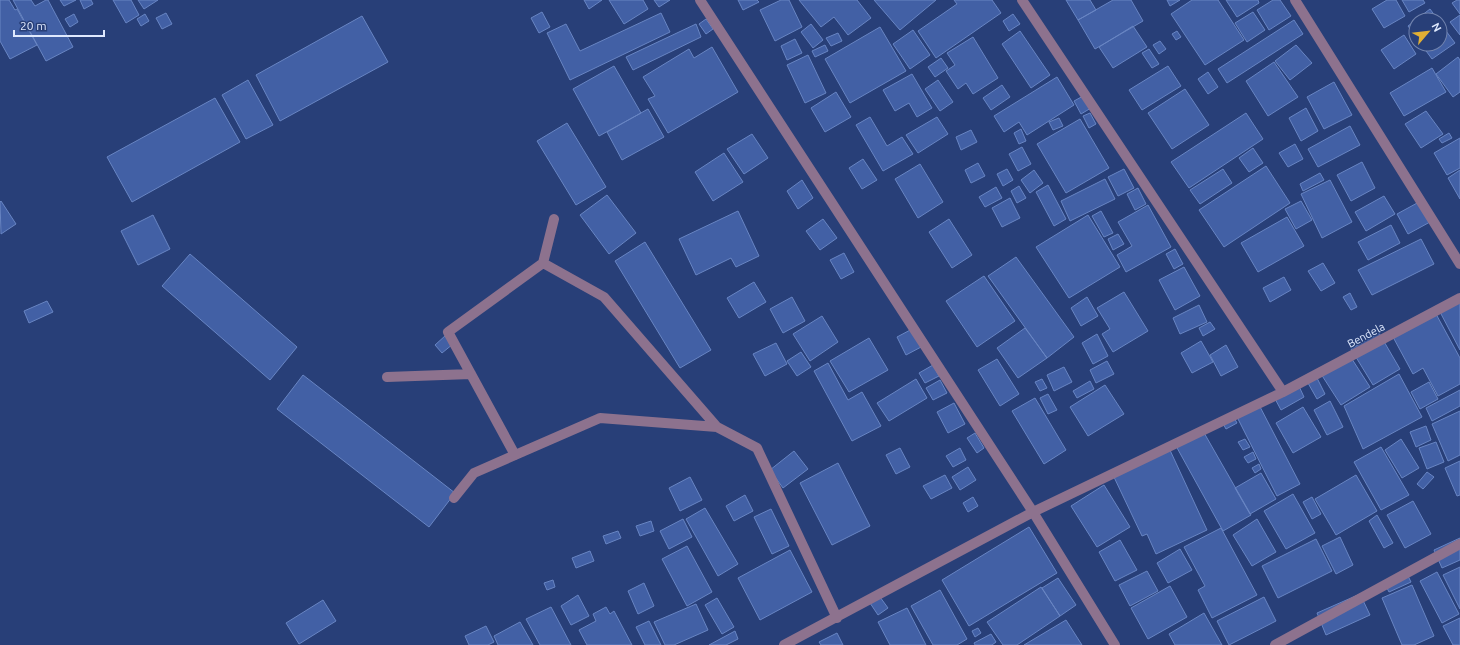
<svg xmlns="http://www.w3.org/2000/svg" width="1460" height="645" viewBox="0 0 1460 645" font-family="Ubuntu,sans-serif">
<rect width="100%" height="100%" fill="#283f78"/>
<!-- building -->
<path fill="#4260a5" stroke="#6885c3" d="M0,0H9L15,10L17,9L37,45L10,59L0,41Z
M13,0H31L35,6L46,0H48L73,47L46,61Z
M60,0H76L64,6Z
M80,0H91L93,4L84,9Z
M113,0H131L139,15L126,23Z
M138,0H158L144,9Z
M584,0H602L589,9Z
M609,0H643L648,9L624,24Z
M654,0H670L659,7Z
M738,0H757L759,2L743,10Z
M781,0H789L802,27L775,41L760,10Z
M799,0H857L871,18L848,35L834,17L821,27Z
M874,0H936L900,30Z
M954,0H992L1001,13L936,58L918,31L957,4Z
M1066,0H1090L1096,10L1078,20Z
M1113,0H1131L1143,21L1095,49L1078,20Z
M1167,0H1180L1170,6Z
M1192,0H1218L1244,40L1205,65L1171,14Z
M1226,0H1258L1259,3L1237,17Z
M1273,0H1280L1291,16L1269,30L1257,10Z
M1387,0H1396L1405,16L1384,28L1372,9Z
M1402,0H1423L1425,3L1409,12Z
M1457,0H1460V14L1452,3Z
M1430,9L1438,20H1416V37L1408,26Z
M542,12L550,27L539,33L531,18Z
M1253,12L1265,30L1247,42L1235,23Z
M166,13L172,24L162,29L156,18Z
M661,13L670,32L570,80L547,33L566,24L580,51Z
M74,14L78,22L70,27L65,19Z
M145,14L149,21L141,26L137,19Z
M1013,14L1020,24L1009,31L1003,21Z
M1460,15V35L1450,22Z
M362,16L388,62L280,121L256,75Z
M706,19L713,29L706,34L699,24Z
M1294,20L1303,34L1227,83L1218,69Z
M1440,23L1455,43L1432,59L1421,44H1440Z
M696,24L701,37L633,70L626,57Z
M811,24L823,40L813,48L801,32Z
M1133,26L1147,47L1113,68L1099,47Z
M880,27L906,71L850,103L825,59Z
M913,30L930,55L910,69L893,44Z
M1020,31L1050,75L1031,88L1002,44Z
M1177,31L1181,37L1176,40L1172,34Z
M838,33L842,41L831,46L826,38Z
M1404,35L1416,54L1394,69L1381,50Z
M973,37L998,78L973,94L966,83L958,89L946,71L955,65L947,53Z
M795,39L802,53L787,60L781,46Z
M1160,41L1166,49L1159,54L1153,45Z
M825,45L828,51L815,57L812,51Z
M1296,45L1312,63L1290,80L1275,61Z
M712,47L738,92L668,133L648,99L655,96L643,77L689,49L694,58Z
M1149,49L1159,64L1152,68L1142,53Z
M808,55L826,93L805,103L787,65Z
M1458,57L1460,60V92L1453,97L1436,74Z
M941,58L948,68L935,77L928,67Z
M1274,62L1298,97L1268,116L1246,81Z
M614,66L641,113L599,136L573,89Z
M1168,66L1181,86L1142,110L1129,90Z
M1432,68L1446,92L1404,116L1390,93Z
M1208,72L1218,87L1208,94L1198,79Z
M912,74L932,108L917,117L909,103L895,111L883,90Z
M1057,77L1074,105L1027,135L1019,122L1004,132L994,116Z
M248,80L273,125L246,139L222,95Z
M938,80L953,102L940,111L925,89Z
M1334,82L1352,115L1324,129L1307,97Z
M1002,85L1010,97L991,110L983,98Z
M1185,89L1209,125L1172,149L1148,113Z
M836,92L851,117L825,132L811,108Z
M1085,95L1091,108L1081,114L1074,101Z
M215,98L240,142L132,202L107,157Z
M1306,108L1318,131L1301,141L1289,118Z
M648,109L664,137L622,160L607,132Z
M1426,111L1443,134L1421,148L1405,124Z
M1090,113L1096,124L1089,128L1083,116Z
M1246,113L1263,139L1189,188L1171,162Z
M870,117L887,146L902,137L913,154L883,171L856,125Z
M937,117L948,134L918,153L906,135Z
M1059,118L1063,126L1053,130L1049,122Z
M1080,119L1109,168L1066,193L1037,144Z
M567,123L606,187L576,205L537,141Z
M1350,126L1360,145L1318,167L1308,149Z
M1021,129L1026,141L1019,144L1014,133Z
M971,130L977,142L961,150L956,137Z
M1449,133L1452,138L1442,143L1439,139Z
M752,134L768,158L744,174L727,149Z
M1460,138V168L1447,175L1434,153Z
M1295,144L1303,159L1288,167L1279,153Z
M1022,147L1031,164L1018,171L1009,154Z
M1253,148L1263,163L1249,172L1239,158Z
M724,153L743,182L713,201L695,172Z
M863,159L877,180L862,189L849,168Z
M1362,162L1375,188L1351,201L1337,175Z
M978,163L985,176L971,183L965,170Z
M920,164L943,202L918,218L895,179Z
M1266,166L1290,203L1224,247L1199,210Z
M1007,169L1013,180L1003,186L997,174Z
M1124,169L1134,188L1118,196L1108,177Z
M1223,169L1232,183L1200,204L1190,190Z
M1034,170L1043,183L1030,193L1021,180Z
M1460,170V199L1448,178Z
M1320,173L1324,180L1303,191L1300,184Z
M1105,179L1115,199L1070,221L1061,201Z
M802,180L813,198L798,209L787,191Z
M1330,180L1352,222L1322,238L1301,194Z
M1048,185L1066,219L1054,226L1036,192Z
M1019,186L1026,198L1017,203L1011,191Z
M996,187L1002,198L985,207L979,197Z
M1138,188L1146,204L1135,210L1127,194Z
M607,195L636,233L609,254L580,215Z
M1384,196L1395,214L1366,231L1355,212Z
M1010,198L1020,218L1002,227L992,208Z
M1,201L16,224L1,234L0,202Z
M1301,201L1312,220L1296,229L1285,209Z
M1419,202L1430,222L1408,234L1397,214Z
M1148,205L1171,247L1126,272L1117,255L1132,246L1118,222Z
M738,211L759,256L736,267L731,258L696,275L679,239Z
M1101,211L1113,233L1104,237L1092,216Z
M153,215L170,249L138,265L121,231Z
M1088,215L1120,267L1069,298L1036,247Z
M1287,217L1304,246L1258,272L1241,243Z
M823,219L837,238L820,250L806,231Z
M949,219L972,255L952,268L929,232Z
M1391,225L1400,243L1368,260L1358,242Z
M1118,234L1124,244L1113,250L1108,239Z
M1421,239L1434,264L1372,295L1358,270Z
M645,242L711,350L680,368L615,261Z
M1175,249L1183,264L1174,269L1166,254Z
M844,253L854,272L841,279L830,260Z
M190,254L297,347L270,380L162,286Z
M1016,257L1074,337L1047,358L988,276Z
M1323,263L1335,283L1321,291L1308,271Z
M1184,267L1200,296L1175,310L1159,280Z
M984,276L1015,321L977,347L946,301Z
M1284,277L1291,290L1270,302L1263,288Z
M754,282L766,302L739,318L727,298Z
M1124,292L1148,331L1113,352L1102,334L1110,329L1097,308Z
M1350,293L1357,307L1351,310L1343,297Z
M792,297L805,321L783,333L770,309Z
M1087,297L1098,316L1081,326L1071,308Z
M47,301L53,312L29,323L24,311Z
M1460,301V350L1440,312Z
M1199,305L1207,322L1180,334L1173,318Z
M1436,314L1460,358V384L1438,396L1423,368L1413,374L1393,337Z
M822,316L838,342L810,361L793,334Z
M1210,322L1215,329L1203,336L1199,328Z
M914,328L923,346L906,355L897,337Z
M1025,328L1047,358L1018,378L997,348Z
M1379,333L1400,369L1373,385L1351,349Z
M1097,334L1108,356L1093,364L1082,343Z
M446,335L453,344L442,353L435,345Z
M869,338L888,370L849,392L830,361Z
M1201,341L1213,362L1192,373L1181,353Z
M776,343L787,364L765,376L753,354Z
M1226,345L1238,367L1221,376L1210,355Z
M801,352L811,367L797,376L787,361Z
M1350,356L1370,387L1341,405L1321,374Z
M997,359L1019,394L1000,406L978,370Z
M1107,361L1114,374L1096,383L1090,370Z
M828,363L848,400L862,392L881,426L852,441L814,371Z
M933,365L939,376L925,383L919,373Z
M1064,367L1072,382L1054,391L1047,375Z
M1399,374L1422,417L1363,449L1344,406Z
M303,375L455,493L429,527L277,409Z
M1317,378L1325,394L1317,399L1308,383Z
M916,379L927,398L889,421L877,403Z
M1042,379L1047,388L1040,391L1035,382Z
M940,380L947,393L933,400L926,388Z
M1090,381L1094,389L1077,398L1073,391Z
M1297,382L1304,397L1281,410L1273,395Z
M1429,382L1438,399L1420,409L1411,392Z
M1105,385L1124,414L1088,436L1070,407Z
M1460,390V406L1432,421L1426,408Z
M1048,394L1057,410L1048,414L1040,398Z
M1035,398L1066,450L1044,464L1012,411Z
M1257,401L1300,484L1277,496L1235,413Z
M1330,401L1343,427L1327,435L1314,410Z
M954,403L965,424L948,433L937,412Z
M1303,407L1321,437L1293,453L1276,423Z
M1460,411V455L1448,461L1432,424Z
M1232,414L1237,423L1226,429L1221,420Z
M1426,426L1431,440L1416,447L1410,432Z
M1203,431L1251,515L1223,531L1176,446Z
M975,433L984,448L977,453L967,438Z
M1245,439L1250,447L1243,450L1238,442Z
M1401,439L1419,468L1402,478L1385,450Z
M1436,442L1444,462L1427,469L1419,448Z
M1381,447L1409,495L1381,510L1354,462Z
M900,448L910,467L896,474L886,455Z
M960,448L966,460L953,467L946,456Z
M1169,448L1207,530L1156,554L1147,534L1142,536L1113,475Z
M794,451L808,469L783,488L770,470Z
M1253,452L1256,459L1248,463L1244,457Z
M1460,461V495L1457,496L1445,468Z
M838,463L870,526L832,545L800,483Z
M1259,464L1261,469L1255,473L1252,468Z
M968,467L976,480L960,490L952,477Z
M1427,472L1434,477L1423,489L1417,484Z
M1261,473L1276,499L1250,514L1235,488Z
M945,475L952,488L931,499L923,486Z
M1356,475L1377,511L1336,535L1315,499Z
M690,477L702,500L680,511L669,488Z
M1104,485L1130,527L1097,547L1071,506Z
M1293,494L1315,533L1286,549L1264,511Z
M745,495L753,511L734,521L726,506Z
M973,497L978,506L968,512L963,503Z
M1312,497L1321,514L1312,519L1303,502Z
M1413,501L1431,534L1405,548L1387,515Z
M705,508L738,564L718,576L686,519Z
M771,509L789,546L772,554L754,517Z
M1377,515L1393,543L1384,548L1369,521Z
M683,519L692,537L669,549L660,531Z
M1257,519L1276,552L1252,566L1233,535Z
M651,521L654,531L640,536L636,526Z
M1029,527L1057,573L969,626L942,580Z
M1221,528L1257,595L1212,618L1198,590L1205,586L1184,547Z
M618,531L621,538L606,544L603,536Z
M1340,537L1353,565L1336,574L1322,546Z
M1460,538V560L1442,568L1434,550Z
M1316,539L1332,571L1278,598L1262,566Z
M1120,540L1137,570L1115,581L1099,552Z
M687,546L712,592L687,606L662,559Z
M1180,549L1192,570L1168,583L1157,563Z
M790,550L812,592L760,620L738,578Z
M590,551L594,561L576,568L572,558Z
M1460,567V609L1443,575Z
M1147,571L1158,591L1130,606L1119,585Z
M1437,572L1459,614L1442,623L1420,581Z
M1407,574L1411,582L1389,592L1385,584Z
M1058,578L1076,605L1060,616L1042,588Z
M553,580L555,587L547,590L544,583Z
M644,583L654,606L638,614L628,591Z
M1412,585L1434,636L1414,645H1402L1382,598Z
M1170,586L1187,617L1148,639L1131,608Z
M1041,587L1060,616L1017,645H1003L987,622Z
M940,590L967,639L957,645H933L911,606Z
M1360,594L1370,615L1326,635L1317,613Z
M578,595L589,616L571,625L561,606Z
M880,597L888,608L878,615L870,603Z
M1264,597L1276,621L1229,645L1217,621Z
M717,598L734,627L722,634L705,605Z
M323,600L336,621L299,644L286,623Z
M696,604L708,630L674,645H665L654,622Z
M551,607L571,645H540L526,619Z
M606,607L610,614L614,611L632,645H587L579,630L596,621L593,614Z
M907,608L926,645H890L878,622Z
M1204,613L1222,645H1175L1169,634Z
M1460,618V645H1453L1443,626Z
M1066,620L1082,645H1024Z
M649,621L661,645H645L636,627Z
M520,622L533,645H498L494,636Z
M486,626L494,642L488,645H469L465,636Z
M978,628L981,633L975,637L972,631Z
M735,631L738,639L726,645H709Z
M837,633L843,645H821L819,642Z
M991,634L996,642L992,645H975L974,643Z"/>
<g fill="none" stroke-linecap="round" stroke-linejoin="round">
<!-- minor -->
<path stroke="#8d728e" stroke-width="10" d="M700,0L1033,512L1115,645
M1022,0L1283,392
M1295,0L1460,264
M554,219L543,263L604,297L717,427
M387,377L471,374
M515,455L448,332L543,263
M454,498L474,473L600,418L717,427L757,448L837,618
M784,645L1033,512L1283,392L1460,298
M1275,645L1460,544"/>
</g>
<g text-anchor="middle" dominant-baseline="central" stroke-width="3" stroke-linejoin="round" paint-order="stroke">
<!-- street labels -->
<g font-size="11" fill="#dfe9fe" stroke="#283f78">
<text transform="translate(1366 335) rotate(-28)">Bendela</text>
</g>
</g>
<!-- north arrow -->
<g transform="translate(1428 32) rotate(62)"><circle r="19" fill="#283f78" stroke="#7183ae"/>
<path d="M0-3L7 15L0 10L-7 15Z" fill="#e1af34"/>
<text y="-6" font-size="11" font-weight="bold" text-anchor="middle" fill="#dfe9fe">N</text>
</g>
<!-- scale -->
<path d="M14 30v6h90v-6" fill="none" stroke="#dfe9fe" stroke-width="2"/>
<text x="20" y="30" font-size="12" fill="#dfe9fe" stroke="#283f78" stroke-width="3" paint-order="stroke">20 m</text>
</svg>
